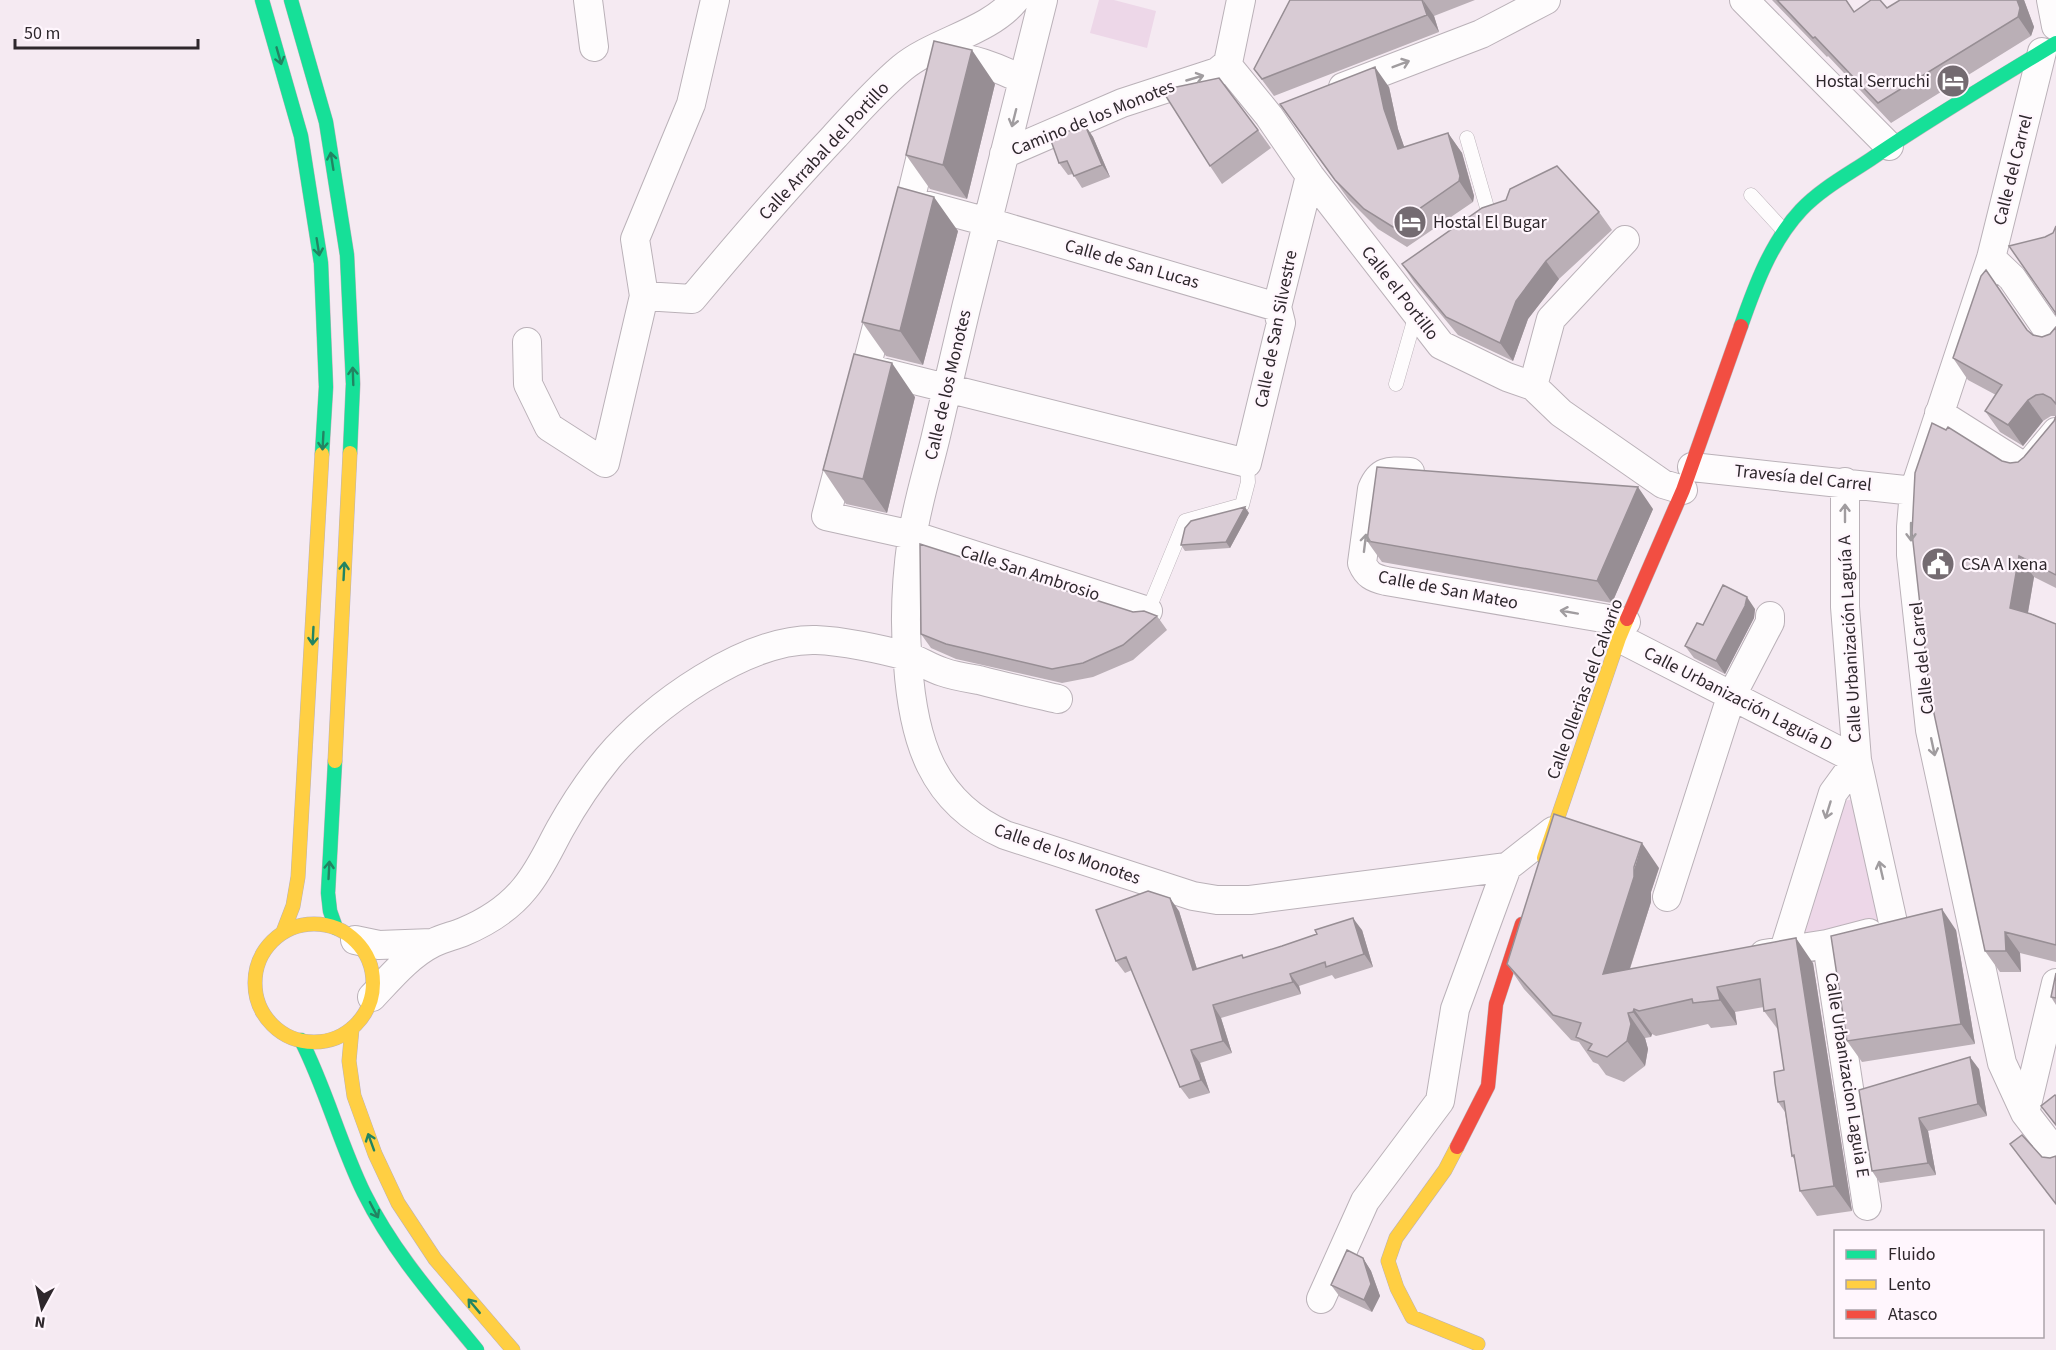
<svg xmlns="http://www.w3.org/2000/svg" width="2056" height="1350" viewBox="0 0 2056 1350" font-family="'Source Sans 3',sans-serif">
<rect width="100%" height="100%" fill="#f5eaf2"/>
<!-- green -->
<path fill="#edd7e8" d="M1099,0H1114L1156,11L1147,48L1090,33Z
M1856,799L1881,920L1871,926L1812,938L1802,929L1842,801Z"/>
<g fill="none" stroke-linecap="round" stroke-linejoin="round">
<!-- lane casing -->
<g stroke="#bab1b8" stroke-width="15">
<path id="lane" d="M1467,138L1488,211
M1751,195L1784,231
M1396,384L1416,314
M1148,611L1185,521L1242,505L1248,482L1247,463"/>
</g>
<!-- street casing -->
<g stroke="#bab1b8" stroke-width="30">
<path id="street" d="M588,0L594,47
M1043,0C1017,103 992,205 966,308C956,352 945,396 935,440C927,473 917,505 912,538C906,580 904,622 908,664C913,739 931,802 1005,835L1193,896L1217,900H1250L1507,867L1553,831
M1241,0L1228,63L1229,67L1269,116L1310,176L1441,345L1507,377L1533,386L1561,413L1663,484L1683,490
M1744,0L1889,146
M2051,0L2056,26
M2042,52L1991,258L1914,491L1911,527V555L1930,730L2002,1063L2025,1113L2056,1153
M944,61C959,50 1007,72 1023,80
M1343,87L1481,34L1546,0
M1004,154L1122,103L1217,72L1228,63
M910,201L988,222L1277,307
M903,230L926,135
M1991,258L2012,278L2056,342
M644,296L692,299C738,244 785,189 834,137C856,113 877,89 902,68C933,42 989,32 1015,0
M527,342L528,384L549,427L605,463L644,296L635,239L691,104L715,0
M866,368L1247,463L1281,323L1277,307L1310,176
M1533,386L1551,319L1625,240
M859,395L883,303
M1939,413L2026,468L2056,432
M844,448L826,516L912,535L1148,611
M1692,467L1914,491
M1410,472C1390,471 1380,469 1372,489L1362,563C1367,575 1373,578 1386,581L1626,622
M1845,482V607L1857,760L1894,927
M1619,638L1857,760
M1667,897L1731,697L1770,622V616
M355,940L379,945L432,943
M1827,944L1867,1206
M1784,950L1833,793L1857,760
M1764,954L1827,944L1869,933
M372,997C390,978 409,955 433,943C443,938 453,936 463,932C487,922 509,908 525,888C540,870 549,849 560,829C574,804 590,780 608,758C651,706 747,638 816,640C842,641 881,649 906,656C919,660 930,668 943,672C954,676 967,678 979,680C1005,687 1032,693 1058,699
M2025,1113L2056,983
M1321,1299L1365,1201L1440,1101L1455,1009L1507,867"/>
</g>
<!-- fast casing -->
<g stroke="#bab1b8" stroke-width="15">
<path id="fast" d="M262,0L301,136L321,263L326,387L322,454
M291,0L326,122L347,255L353,384L350,453
M1741,326C1755,286 1771,242 1801,210C1821,189 1847,175 1871,159C1931,118 1994,81 2056,43
M335,761L328,893L330,911L336,928
M301,1040C326,1089 340,1144 364,1193C393,1252 436,1300 477,1350"/>
</g>
<!-- slow casing -->
<g stroke="#bab1b8" stroke-width="15">
<path id="slow" d="M335,761L350,453
M1544,858L1619,638L1627,619
M255 983a59 59 0 1 1 118 0a59 59 0 1 1-118 0Z
M283,932L293,906L298,877L322,454
M352,1028L349,1061L354,1096L375,1154L398,1203L435,1259L513,1350
M1457,1147L1445,1170L1396,1238L1388,1261L1397,1288L1412,1317L1478,1344"/>
</g>
<!-- jam casing -->
<g stroke="#bab1b8" stroke-width="15">
<path id="jam" d="M1627,619L1683,490L1741,326
M1457,1147L1488,1086L1496,1004L1522,924"/>
</g>
<!-- lane -->
<use href="#lane" stroke="#fefcfd" stroke-width="14"/>
<!-- street -->
<use href="#street" stroke="#fefcfd" stroke-width="28"/>
<!-- fast -->
<use href="#fast" stroke="#16e098" stroke-width="14"/>
<!-- slow -->
<use href="#slow" stroke="#ffcf43" stroke-width="14"/>
<!-- jam -->
<use href="#jam" stroke="#f24e42" stroke-width="14"/>
</g>
<!-- wall -->
<path fill="#baafb6" d="M1290,0H1475L1434,16L1439,32L1274,96L1254,69Z
M1772,0H1846L1854,12L1887,8L2024,0L2034,27L2031,36L1891,123L1828,56L1827,57Z
M995,84L967,199L930,189L906,155Z
M1389,87L1398,129L1404,147L1448,133L1462,153L1474,196L1473,202L1407,247L1378,229L1349,200L1294,124Z
M1085,125L1093,137L1110,177L1082,188L1073,174L1068,175L1059,163Z
M1258,130L1271,148L1222,184L1210,166Z
M1599,212L1612,230L1559,279L1528,319L1513,361L1458,335L1414,282L1402,264Z
M958,231L923,365L886,356L862,322Z
M2056,327V588L2034,577L2028,613L2056,624V962L2020,953L2021,972H2000L1985,951L2002,461L2010,463L2018,462L2024,457L2054,421L2056,416H2051L2043,421L2023,446L2000,432L1985,411L1996,395L1968,380L1953,358L2028,331L2033,335L2042,337L2050,334Z
M915,397L887,513L846,504L823,470Z
M1653,509L1612,603L1382,562L1367,541Z
M1249,513L1230,548L1185,551L1181,545Z
M1755,609L1754,618L1725,674L1694,658L1685,646L1703,625Z
M1133,612L1157,616L1167,630L1133,660L1093,677L1062,683L956,659L931,648L921,634Z
M1659,868L1651,892V902L1630,969L1813,963L1852,1211L1817,1216L1800,1191L1795,1160L1792,1156L1785,1112L1778,1102L1784,1070L1779,1031L1764,1011V1007L1735,1012L1737,1025L1711,1028L1708,1024L1656,1036L1652,1034L1651,1037L1645,1038L1648,1049L1645,1066L1624,1082L1606,1075L1598,1064L1593,1062L1579,1042L1571,1040L1524,989L1507,964Z
M1179,911L1197,969L1362,930L1373,967L1335,979L1332,975L1299,986L1301,994L1221,1018L1232,1053L1200,1063L1210,1093L1189,1099L1180,1087L1132,970L1125,973L1116,961Z
M1956,930L1975,1044L1862,1062L1847,1041Z
M2056,973V1005L2051,997Z
M1979,1069L1987,1116L1928,1131L1936,1175L1880,1183L1872,1171L1859,1090Z
M1363,1258L1371,1271L1380,1296L1372,1312L1340,1297L1331,1285Z"/>
<!-- shaded-wall -->
<path fill="#978e94" d="M1423,0L1434,16L1439,32L1427,15Z
M2017,0H2024L2034,27L2031,36L2018,17Z
M972,50L995,84L967,199L943,165Z
M1375,67L1389,87L1398,129L1412,169L1398,149L1384,109Z
M1085,125L1093,137L1110,177L1102,165Z
M1448,133L1462,153L1474,196L1473,202L1459,181Z
M934,197L958,231L923,365L900,331Z
M1546,261L1559,279L1528,319L1513,361L1500,343L1516,301Z
M892,363L915,397L887,513L863,479Z
M2028,400L2043,421L2023,446L2008,425Z
M1638,487L1653,509L1612,603L1597,581Z
M1245,507L1249,513L1230,548L1226,542Z
M2019,556L2034,577L2025,629L2010,608Z
M1747,597L1755,609L1754,618L1725,674L1716,661Z
M1642,843L1659,868L1651,892V902L1620,999L1603,974Z
M1170,898L1179,911L1201,982L1193,970Z
M1942,909L1956,930L1975,1044L1961,1024Z
M1353,918L1362,930L1373,967L1364,954Z
M2005,932L2020,953L2021,972L2006,951Z
M1796,938L1813,963L1852,1211L1834,1186Z
M1290,974L1299,986L1301,994L1293,982Z
M1717,987L1735,1012L1737,1025L1720,1000Z
M1213,1005L1221,1018L1232,1053L1223,1041Z
M1634,1009L1652,1034L1651,1037L1633,1012Z
M1628,1013L1645,1038L1648,1049L1645,1066L1627,1041Z
M1191,1050L1200,1063L1210,1093L1201,1080Z
M1970,1057L1979,1069L1987,1116L1978,1104Z
M1919,1118L1928,1131L1936,1175L1928,1163Z
M1363,1258L1371,1271L1380,1296L1372,1312L1364,1300Z"/>
<!-- building -->
<path fill="#d8cbd4" stroke="#978e94" stroke-width="1.5" d="M1290,0H1422L1427,15L1262,79L1254,69Z
M1777,0H1846L1854,12L1871,0H1880L1887,8L1900,0H2017L2020,8L2018,17L1878,103L1815,37L1813,38Z
M934,41L972,50L943,165L906,155Z
M1375,67L1384,109L1398,149L1448,133L1460,176L1459,181L1393,227L1364,209L1335,180L1280,104Z
M1219,78L1258,130L1210,166L1162,90Z
M1085,125L1102,165L1074,176L1067,161L1059,163L1050,138Z
M1557,166L1599,212L1546,261L1516,301L1500,343L1446,317L1402,264L1482,208L1506,200L1510,189Z
M898,187L934,197L900,331L862,322Z
M2056,226V315L2055,312L2009,246L2045,237L2053,233Z
M1986,270L2027,330L2033,335L2042,337L2050,334L2056,327V404L2051,398L2043,394L2036,395L2028,400L2008,425L1985,411L2002,385L1953,358L1981,276Z
M854,354L892,363L863,479L823,470Z
M2056,416V575L2019,556L2010,608L2031,614L2056,624V945L2005,932L2006,951H1985L1930,695L1912,533L1915,473L1932,423L1946,430L1948,427L2002,461L2010,463L2018,462L2024,457L2054,421Z
M1377,467L1638,487L1597,581L1367,541Z
M1245,507L1226,542L1181,545L1185,528L1191,521Z
M920,544L1133,612L1144,611L1157,616L1123,645L1083,663L1052,669L946,644L921,634Z
M1723,585L1747,597L1745,606L1716,661L1685,646L1697,623L1703,625Z
M1554,814L1642,843L1634,867V877L1603,974L1796,938L1834,1186L1800,1191L1794,1155L1792,1156L1784,1101L1778,1102L1775,1083L1774,1072L1784,1070L1775,1009L1764,1011L1760,979L1717,987L1720,1000L1693,1003L1692,999L1639,1011L1634,1009L1633,1012L1628,1013L1631,1024L1627,1041L1607,1057L1588,1050L1592,1044L1576,1037L1581,1023L1553,1015L1507,964Z
M1148,891L1170,898L1193,970L1242,955L1243,958L1282,946L1317,934L1315,930L1353,918L1364,954L1326,967L1325,962L1290,974L1293,982L1213,1005L1223,1041L1191,1050L1201,1080L1180,1087L1126,957L1116,961L1096,910Z
M1942,909L1961,1024L1847,1041L1831,936Z
M2056,973V998L2051,997Z
M1970,1057L1978,1104L1919,1118L1928,1163L1872,1171L1859,1090Z
M2055,1095L2056,1096V1125L2041,1106Z
M2022,1135L2042,1157L2050,1158L2056,1156V1204L2010,1144Z
M1347,1250L1363,1258L1371,1284L1364,1300L1331,1285Z"/>
<!-- one-way arrows -->
<defs><path id="oneway-shaft" d="M-6 0H5M1.5-3L5.5 0L1.5 3" fill="none" stroke-width="1.6" stroke-linecap="round" stroke-linejoin="round" transform="scale(1.5)"/></defs>
<g stroke="#228462">
<use href="#oneway-shaft" transform="translate(279 56) rotate(74)"/>
<use href="#oneway-shaft" transform="translate(332 161) rotate(-99)"/>
<use href="#oneway-shaft" transform="translate(318 247) rotate(81)"/>
<use href="#oneway-shaft" transform="translate(353 376) rotate(-92)"/>
<use href="#oneway-shaft" transform="translate(323 441) rotate(93)"/>
<use href="#oneway-shaft" transform="translate(344 571) rotate(-87)"/>
<use href="#oneway-shaft" transform="translate(313 636) rotate(93)"/>
<use href="#oneway-shaft" transform="translate(329 870) rotate(-87)"/>
<use href="#oneway-shaft" transform="translate(371 1142) rotate(-110)"/>
<use href="#oneway-shaft" transform="translate(374 1210) rotate(62)"/>
<use href="#oneway-shaft" transform="translate(474 1306) rotate(-130)"/>
</g>
<g stroke="#a09c9f">
<use href="#oneway-shaft" transform="translate(1401 64) rotate(-21)"/>
<use href="#oneway-shaft" transform="translate(1195 78) rotate(-16)"/>
<use href="#oneway-shaft" transform="translate(1014 118) rotate(104)"/>
<use href="#oneway-shaft" transform="translate(1845 513) rotate(-90)"/>
<use href="#oneway-shaft" transform="translate(1911 532) rotate(90)"/>
<use href="#oneway-shaft" transform="translate(1365 543) rotate(-83)"/>
<use href="#oneway-shaft" transform="translate(1569 612) rotate(-170)"/>
<use href="#oneway-shaft" transform="translate(1933 747) rotate(78)"/>
<use href="#oneway-shaft" transform="translate(1828 810) rotate(107)"/>
<use href="#oneway-shaft" transform="translate(1881 870) rotate(-103)"/>
</g>
<!-- icons -->
<defs>
<g id="hotel-disc" transform="scale(1.725)"><circle r="9.5" fill="#746b71" stroke="#fff6fd"/><path d="M-6-4.5h1.5V1H6V5H4.5V3h-9V5H-6ZM-4 0a1.8 1.8 0 1 1 3.6 0ZM.5 0V-2.5h3Q6-2.5 6 0Z" fill="#fff"/></g>
<g id="civic-disc" transform="scale(1.725)"><circle r="9.5" fill="#746b71" stroke="#fff6fd"/><path d="M-.6-6.5H3V-4.5H.6V-3L4-1V1h2V6H-6V1h2V-1L-.6-3ZM-1.2 2.5V6h2.4V2.5Z" fill="#fff"/></g>
</defs>
<g fill-rule="evenodd">
<use href="#hotel-disc" x="1953" y="81"/>
<use href="#hotel-disc" x="1410" y="222"/>
<use href="#civic-disc" x="1938" y="564"/>
</g>
<g text-anchor="middle" dominant-baseline="central" stroke-width="4.5" stroke-linejoin="round" paint-order="stroke">
<!-- poi labels -->
<g font-size="18" fill="#2e272c" stroke="#fff6fd" text-anchor="start">
<text x="1930" y="81" text-anchor="end">Hostal Serruchi</text>
<text x="1433" y="222">Hostal El Bugar</text>
<text x="1961" y="564">CSA A Ixena</text>
</g>
<!-- street labels -->
<g font-size="18" fill="#2e272c" stroke="#fff6fd">
<text transform="translate(1093 118) rotate(-22)">Camino de los Monotes</text>
<text transform="translate(824 151) rotate(-47)">Calle Arrabal del Portillo</text>
<text transform="translate(2013 170) rotate(-76)">Calle del Carrel</text>
<text transform="translate(1132 264) rotate(16)">Calle de San Lucas</text>
<text transform="translate(1400 293) rotate(52)">Calle el Portillo</text>
<text transform="translate(1276 329) rotate(-79)">Calle de San Silvestre</text>
<text transform="translate(948 385) rotate(-77)">Calle de los Monotes</text>
<text transform="translate(1803 478) rotate(6)">Travesía del Carrel</text>
<text transform="translate(1030 573) rotate(18)">Calle San Ambrosio</text>
<text transform="translate(1448 590) rotate(11)">Calle de San Mateo</text>
<text transform="translate(1850 639) rotate(-93)">Calle Urbanización Laguía A</text>
<text transform="translate(1922 658) rotate(-96)">Calle del Carrel</text>
<text transform="translate(1585 689) rotate(-70)">Calle Ollerias del Calvario</text>
<text transform="translate(1738 699) rotate(27)">Calle Urbanización Laguía D</text>
<text transform="translate(1067 854) rotate(19)">Calle de los Monotes</text>
<text transform="translate(1847 1075) rotate(81)">Calle Urbanizacion Laguia E</text>
</g>
</g>
<!-- legend -->
<rect x="1834" y="1230" width="210" height="108" fill="#fff6fd" stroke="#aba3a9" stroke-width="1.5"/>
<rect x="1846" y="1250" width="30" height="9" fill="#16e098" stroke="#aba3a9" stroke-width="1.5"/>
<text x="1888" y="1260" font-size="18" fill="#2e272c">Fluido</text>
<rect x="1846" y="1280" width="30" height="9" fill="#ffcf43" stroke="#aba3a9" stroke-width="1.5"/>
<text x="1888" y="1290" font-size="18" fill="#2e272c">Lento</text>
<rect x="1846" y="1310" width="30" height="9" fill="#f24e42" stroke="#aba3a9" stroke-width="1.5"/>
<text x="1888" y="1320" font-size="18" fill="#2e272c">Atasco</text>
<!-- north arrow -->
<g transform="translate(42 1308) rotate(188)" stroke="#fff6fd" stroke-width="4.5" paint-order="stroke">
<path d="M0-4.5L10 22L0 15L-10 22Z" fill="#2e272c"/>
<text y="-9" font-size="16" font-weight="bold" text-anchor="middle" fill="#2e272c">N</text>
</g>
<!-- scale -->
<path d="M15 39v9h183v-9" fill="none" stroke="#2e272c" stroke-width="3"/>
<text x="24" y="39" font-size="18" fill="#2e272c" stroke="#fff6fd" stroke-width="4.5" paint-order="stroke">50 m</text>
</svg>
